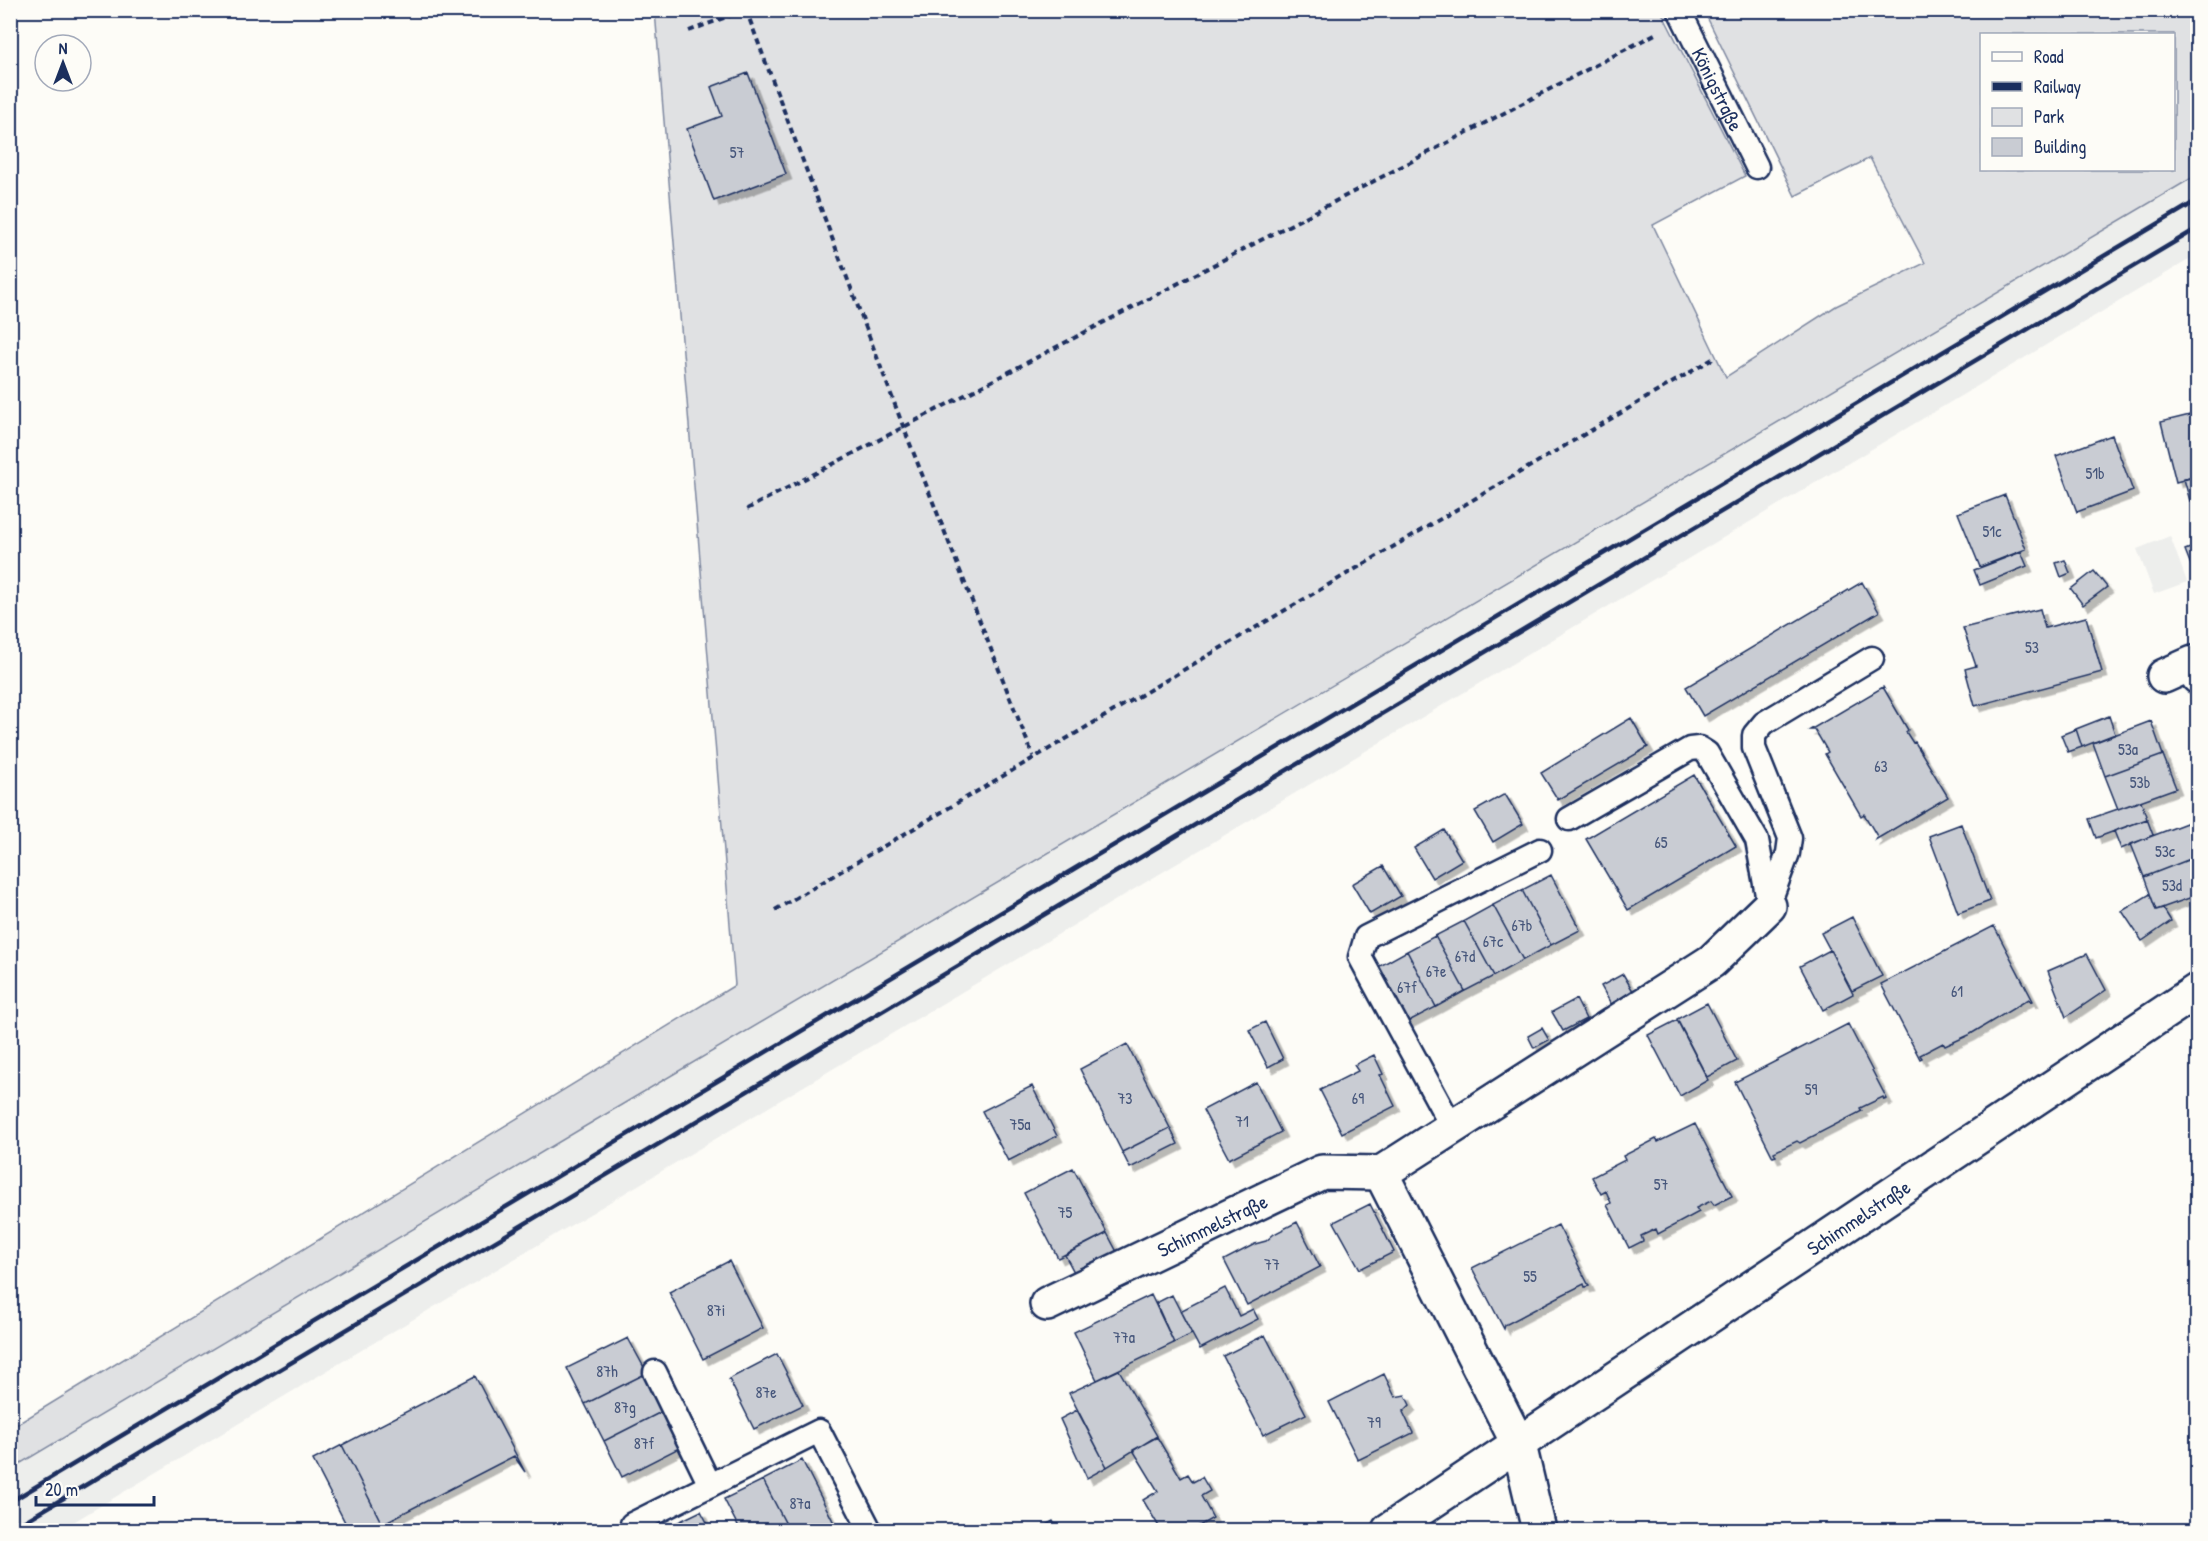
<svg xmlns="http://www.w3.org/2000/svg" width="2208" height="1541" viewBox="0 0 2208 1541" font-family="'Patrick Hand',sans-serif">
<defs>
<filter id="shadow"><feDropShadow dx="5.5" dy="5.5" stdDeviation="0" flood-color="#0004"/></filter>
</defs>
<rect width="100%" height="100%" fill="#fdfcf7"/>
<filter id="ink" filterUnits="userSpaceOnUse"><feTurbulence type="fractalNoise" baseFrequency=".0167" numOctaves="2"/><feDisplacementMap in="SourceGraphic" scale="12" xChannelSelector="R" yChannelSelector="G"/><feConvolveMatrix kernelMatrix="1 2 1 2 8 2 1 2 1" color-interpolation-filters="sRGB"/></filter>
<g filter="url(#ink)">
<!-- built -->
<path fill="#edeeec" d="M2197,175V255L60,1530H11L10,1469L584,1127Z
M2170,536L2187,582L2154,594L2137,549Z"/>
<!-- green -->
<path fill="#e0e1e3" stroke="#7e88a0" stroke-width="1.5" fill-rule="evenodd" d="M655,11H1661L1745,176L1653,225L1726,377L1836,306L1925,263L1870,158L1795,196L1704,11H2197V175L584,1127L11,1469V1428L735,985ZM1982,34H2174V170H1982Z"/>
<!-- building -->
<path fill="#c9ccd3" stroke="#1b2f5e" stroke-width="1.5" filter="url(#shadow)" d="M748,73L786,174L714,201L687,129L722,116L711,87Z
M2198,413V476L2176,482L2161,422Z
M2112,435L2133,491L2077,512L2056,456Z
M2198,476V499L2190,501L2184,479Z
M2005,495L2026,549L1980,567L1958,513Z
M2198,545V583L2185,550Z
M2021,552L2027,566L1980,585L1974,570Z
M2065,560L2070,573L2061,577L2056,563Z
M2094,571L2107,587L2083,605L2071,589Z
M1862,582L1879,612L1703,716L1686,687Z
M2040,609L2045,628L2086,617L2102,672L1975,706L1965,669L1976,666L1963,628Z
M1883,687L1908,730L1906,732L1913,743L1915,742L1948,797L1875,840L1877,836L1864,814L1861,816L1825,754L1828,752L1815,730H1810Z
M2109,716L2115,734L2082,747L2076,729Z
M1631,718L1648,747L1558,800L1541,773Z
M2151,721L2163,755L2105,776L2093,743Z
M2076,729L2082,747L2068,752L2061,735Z
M2163,755L2176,788L2118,809L2105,776Z
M1694,775L1736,846L1628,910L1586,839Z
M1505,794L1523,824L1493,842L1475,811Z
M2141,801L2147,819L2096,838L2089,819Z
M2147,819L2153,835L2121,849L2114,831Z
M2189,822L2198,845V856L2144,877L2131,844Z
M1961,824L1990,901L1958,913L1929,836Z
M1444,830L1462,860L1432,878L1414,848Z
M2198,856V895L2156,910L2144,877Z
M1383,866L1401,896L1370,914L1352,884Z
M1551,875L1580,930L1551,945L1522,890Z
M1522,890L1551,945L1523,960L1493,905Z
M2150,894L2156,910L2163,908L2171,921L2142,941L2122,911Z
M1493,905L1523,960L1494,976L1464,921Z
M1852,917L1882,976L1852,991L1821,933Z
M1464,921L1494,976L1465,991L1435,936Z
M1994,926L2033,1001L2031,1002L2029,999L1969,1035L1945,1046L1943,1043L1920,1055L1922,1058L1920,1059L1881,984Z
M1435,936L1465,991L1436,1007L1407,951Z
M1830,950L1853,994L1823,1010L1800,966Z
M1407,951L1436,1007L1407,1022L1378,967Z
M2087,954L2106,990L2066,1017L2048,971Z
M1623,974L1633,991L1611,1004L1601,986Z
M1576,999L1586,1019L1563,1031L1552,1012Z
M1707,1003L1737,1061L1707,1077L1677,1019Z
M1677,1020L1708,1080L1680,1096L1648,1035Z
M1265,1022L1283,1059L1268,1067L1249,1030Z
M1848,1024L1887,1099L1884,1100L1883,1097L1860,1108L1862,1111L1800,1143L1797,1141L1774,1152L1776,1156L1773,1157L1735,1082Z
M1542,1028L1549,1040L1534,1048L1528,1036Z
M1127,1044L1170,1128L1122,1152L1080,1069Z
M1374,1055L1383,1074L1380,1075L1395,1106L1342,1133L1320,1090L1358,1071L1354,1065Z
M1256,1082L1281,1132L1229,1159L1203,1110Z
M1032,1086L1057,1136L1008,1161L982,1111Z
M1695,1124L1732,1196L1714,1205L1711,1201L1696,1208L1699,1212L1658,1234L1656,1229L1641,1236L1643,1241L1629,1248L1607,1205L1611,1203L1606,1191L1601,1194L1592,1177L1625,1160L1623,1156L1656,1139L1658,1142Z
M1170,1128L1178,1144L1130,1168L1122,1152Z
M1073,1168L1107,1233L1058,1258L1024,1193Z
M1370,1204L1394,1252L1360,1269L1334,1222Z
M1297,1222L1320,1267L1247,1305L1224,1260L1255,1244L1266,1241L1274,1234Z
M1558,1225L1589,1286L1585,1287L1584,1284L1564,1294L1505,1325L1504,1329L1472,1268Z
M1107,1233L1117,1252L1075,1274L1065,1255Z
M729,1261L763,1328L703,1359L669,1292Z
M1225,1288L1239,1316L1253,1309L1258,1319L1200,1349L1180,1311Z
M1151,1295L1174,1343L1097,1380L1074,1332Z
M1172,1295L1192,1334L1174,1343L1156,1303Z
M1265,1335L1306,1414L1263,1435L1223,1356Z
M628,1338L647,1373L585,1404L567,1368Z
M777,1354L803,1405L754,1429L729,1379Z
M1119,1370L1157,1436L1107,1467L1069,1393Z
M647,1373L665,1410L604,1441L585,1404Z
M1384,1374L1395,1397L1405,1395L1410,1405L1403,1412L1413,1433L1358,1460L1329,1402Z
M475,1376L525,1472L514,1456L382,1524L342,1445Z
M665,1410L683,1446L622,1477L604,1441Z
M1077,1410L1107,1467L1087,1478L1060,1419Z
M1157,1437L1181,1478L1188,1474L1193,1482L1202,1477L1210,1491L1201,1496L1213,1518L1192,1530H1161L1143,1500L1158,1491L1133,1450Z
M342,1445L382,1524L386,1530H349L313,1460Z
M802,1460L836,1527L829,1530H789L763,1480Z
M763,1480L789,1530H740L724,1499Z
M701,1511L711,1530H662Z
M1053,1521L1058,1530H1036Z"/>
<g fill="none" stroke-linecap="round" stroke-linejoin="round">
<!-- service casing -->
<g stroke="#1b2f5e" stroke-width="27">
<g id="service">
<path id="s1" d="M1679,10L1757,167"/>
<path d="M1569,819L1690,749L1699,748L1707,753L1757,840L1769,906"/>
<path d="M1769,904L1788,853L1790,838L1754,748V735L1764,723L1872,658"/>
<path d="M1452,1127L1360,957L1366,937L1540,850"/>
<path d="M655,1372L710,1485"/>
<path d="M632,1524L819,1431L870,1530"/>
</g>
</g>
<!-- minor casing -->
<g stroke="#1b2f5e" stroke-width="38">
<g id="minor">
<path d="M2164,676L2193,663L2198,677"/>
<path id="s2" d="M1047,1304L1322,1172L1381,1173"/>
<path d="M1539,1530L1519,1445L1381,1173L1712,961L1769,906"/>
</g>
</g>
<!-- tertiary casing -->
<g stroke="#1b2f5e" stroke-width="38">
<g id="tertiary">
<path id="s3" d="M1389,1530L2198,990"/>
</g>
</g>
<!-- path -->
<path stroke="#1b2f5e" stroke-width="4" stroke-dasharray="6 4.5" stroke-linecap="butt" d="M746,10L903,426L1033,756
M689,31L745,10
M747,509L1655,34
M775,910L1716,357"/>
<!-- service -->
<use href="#service" stroke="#fdfcf7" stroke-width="22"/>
<!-- minor -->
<use href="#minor" stroke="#fdfcf7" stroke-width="33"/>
<!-- tertiary -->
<use href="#tertiary" stroke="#fdfcf7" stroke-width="33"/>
<!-- rail -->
<path stroke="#1b2f5e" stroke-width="4.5" d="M10,1502L2198,200
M10,1530L2198,228"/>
</g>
</g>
<g text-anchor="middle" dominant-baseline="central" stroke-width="4.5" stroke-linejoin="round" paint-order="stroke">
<!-- number labels -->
<g font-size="16" fill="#46567b">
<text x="737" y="152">57</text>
<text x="2095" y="473">51b</text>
<text x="1992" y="531">51c</text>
<text x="2032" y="647">53</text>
<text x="2128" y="749">53a</text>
<text x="1881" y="766">63</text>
<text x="2140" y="782">53b</text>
<text x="1661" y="842">65</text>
<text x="2165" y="851">53c</text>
<text x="2172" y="885">53d</text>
<text x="1522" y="925">67b</text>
<text x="1493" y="941">67c</text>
<text x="1465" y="956">67d</text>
<text x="1436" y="971">67e</text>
<text x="1407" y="987">67f</text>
<text x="1957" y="991">61</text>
<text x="1811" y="1089">59</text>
<text x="1125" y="1098">73</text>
<text x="1358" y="1098">69</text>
<text x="1242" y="1121">71</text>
<text x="1020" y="1124">75a</text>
<text x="1661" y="1184">57</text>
<text x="1065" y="1212">75</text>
<text x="1272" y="1264">77</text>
<text x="1530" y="1276">55</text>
<text x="716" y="1310">87i</text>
<text x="1124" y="1337">77a</text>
<text x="607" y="1371">87h</text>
<text x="766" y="1392">87e</text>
<text x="625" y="1407">87g</text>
<text x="1374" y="1422">79</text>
<text x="644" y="1443">87f</text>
<text x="800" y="1503">87a</text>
</g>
<!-- street labels -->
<g font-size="20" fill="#1b2f5e" stroke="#fdfcf7">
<text stroke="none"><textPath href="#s1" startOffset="88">Königstraße</textPath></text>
<text stroke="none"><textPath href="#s3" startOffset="564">Schimmelstraße</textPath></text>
<text stroke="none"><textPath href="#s2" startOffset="183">Schimmelstraße</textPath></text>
</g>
</g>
<!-- margin -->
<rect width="2208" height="1541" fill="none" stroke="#fdfcf7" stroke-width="36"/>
<rect x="18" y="18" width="2172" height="1505" fill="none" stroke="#1b2f5e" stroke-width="2" filter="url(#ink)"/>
<!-- legend -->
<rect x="1980" y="33" width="195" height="138" fill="#fdfcf7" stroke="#a3aaba" stroke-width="1.5"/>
<rect x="1992" y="52" width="30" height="9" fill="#fdfcf7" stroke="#a3aaba" stroke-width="1.5"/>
<text x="2034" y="63" font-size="18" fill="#1b2f5e">Road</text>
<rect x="1992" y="82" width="30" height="9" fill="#1b2f5e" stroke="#a3aaba" stroke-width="1.5"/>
<text x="2034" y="93" font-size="18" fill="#1b2f5e">Railway</text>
<rect x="1992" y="108" width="30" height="18" fill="#e0e1e3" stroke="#a3aaba" stroke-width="1.5"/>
<text x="2034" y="123" font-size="18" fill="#1b2f5e">Park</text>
<rect x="1992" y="138" width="30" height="18" fill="#c9ccd3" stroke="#a3aaba" stroke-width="1.5"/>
<text x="2034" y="153" font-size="18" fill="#1b2f5e">Building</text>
<!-- north arrow -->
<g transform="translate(63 63)"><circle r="28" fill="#fdfcf7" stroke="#a3aaba" stroke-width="1.5"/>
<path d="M0-4.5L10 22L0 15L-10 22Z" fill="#1b2f5e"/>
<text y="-9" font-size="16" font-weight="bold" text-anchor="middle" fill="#1b2f5e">N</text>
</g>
<!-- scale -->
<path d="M36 1496v9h118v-9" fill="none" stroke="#1b2f5e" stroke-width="3"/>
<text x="45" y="1496" font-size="18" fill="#1b2f5e" stroke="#fdfcf7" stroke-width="4.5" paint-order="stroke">20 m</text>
</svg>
